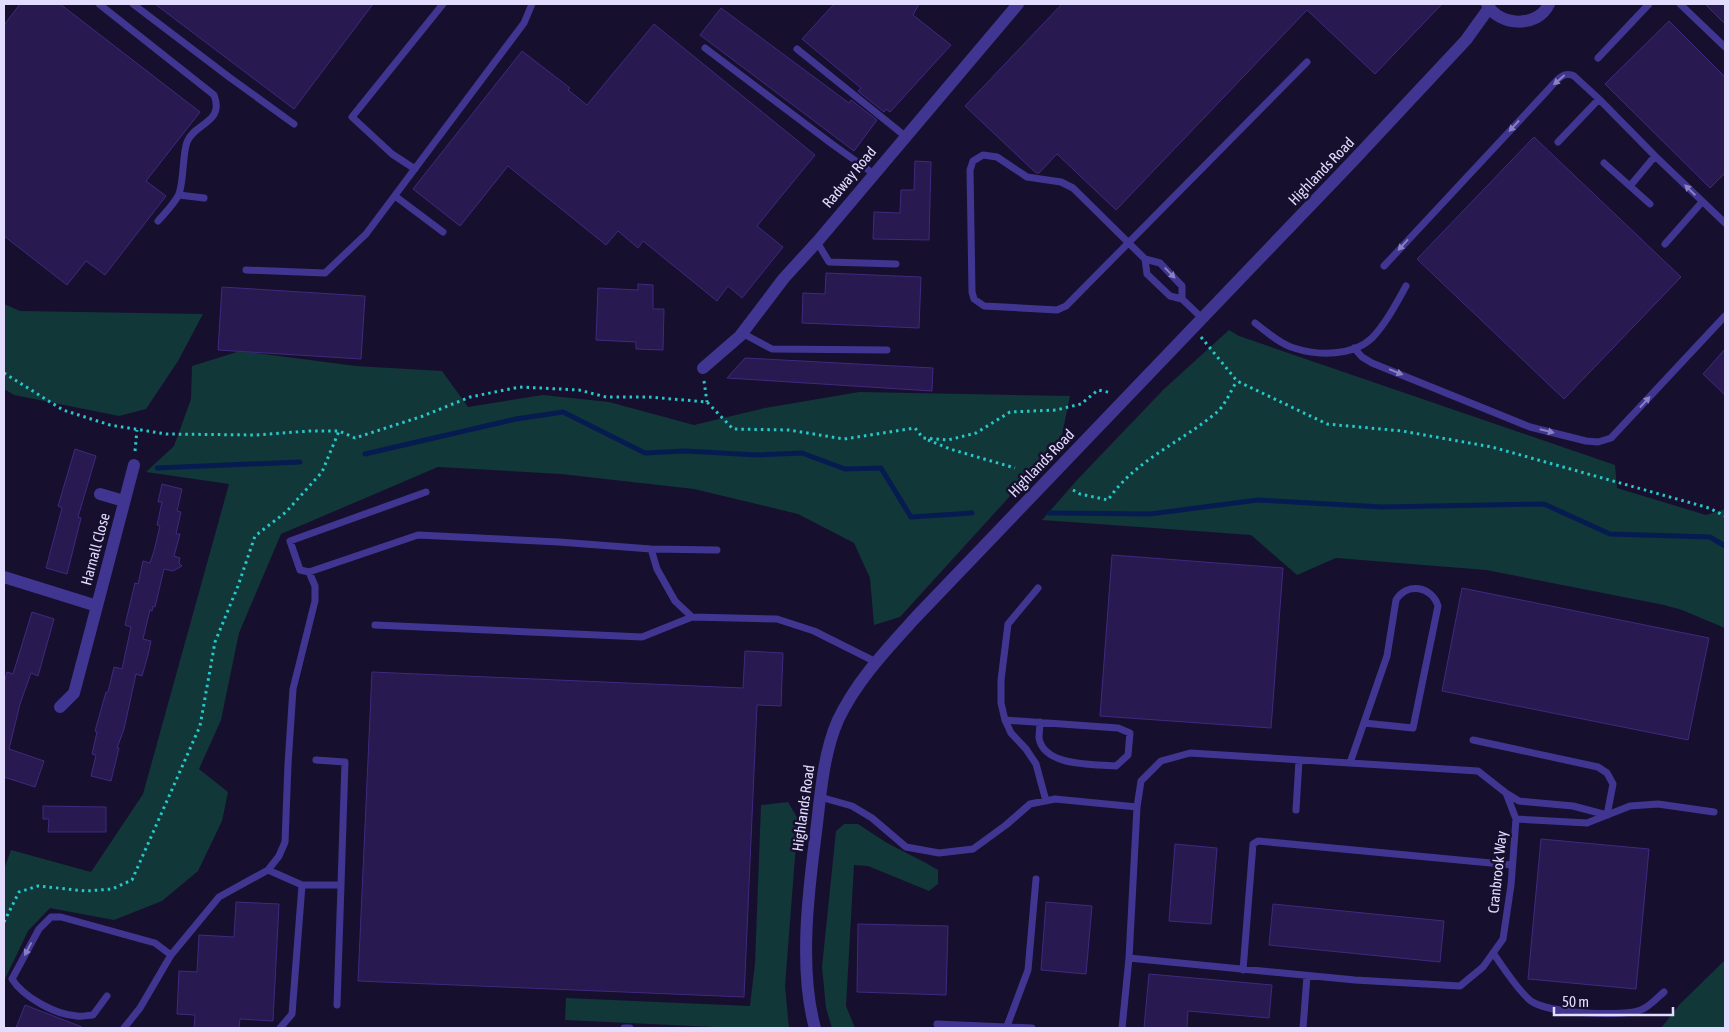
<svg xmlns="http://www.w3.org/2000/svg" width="1729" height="1032" viewBox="0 0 1729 1032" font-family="'Asap Condensed',sans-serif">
<rect width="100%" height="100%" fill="#170f2e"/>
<!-- green -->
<path fill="#113739" d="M4,304L20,311L203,314L178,361L146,409L119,416L14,395L4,389Z
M1229,330L1239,336L1615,465L1617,488L1706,515L1725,509V628L1682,610L1664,605L1486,570L1336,558L1297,575L1251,535L1042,520L1077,480L1164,389Z
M240,351L356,366L442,371L468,407L543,395L609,402L694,425L765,408L859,392L1070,396L1061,440L900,617L874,625L870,578L854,543L798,514L694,489L561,474L438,467L281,534L239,633L221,720L199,769L228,792L222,821L198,871L162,901L114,920L50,908L28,931L4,981V869L11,850L91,872L143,794L229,484L146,472L174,446L191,399L192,366Z
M788,802L798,819L785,986L789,1028H735L565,1020L566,998L750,1006L755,963L761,805Z
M844,824H858L887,843L926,863L938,870V884L929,891L868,866L854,865L846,1006L855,1028H832L826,1008L822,967L836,831Z
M1725,960V1028H1661L1680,1004Z"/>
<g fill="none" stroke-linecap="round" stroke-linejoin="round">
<!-- stream -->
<path stroke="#061c50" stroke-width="5" d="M365,454L516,419L563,412L645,453L685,451L758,455L802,453L845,469L881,468L911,517L972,513
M157,468L300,462
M1049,513L1150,514L1258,500L1382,507L1544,504L1610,534L1710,537L1725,546"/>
</g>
<!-- building -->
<path fill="#281951" stroke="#40297f" d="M20,4H60L200,112L146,181L166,196L105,275L86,261L67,285L4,236V25Z
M155,4H373L294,109Z
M834,4H919L913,15L951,45L890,112L886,109L884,112L858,91L861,88L802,39Z
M1062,4H1442L1375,74L1307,10L1116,210L1057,154L1039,173H1036L965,106Z
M1705,4H1725V24Z
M721,8L849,103L851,100L877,120L854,151L700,35Z
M1669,21L1725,77V173L1710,188L1605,84Z
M654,24L815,155L757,226L783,247L742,298L728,286L717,301L643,241L638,248L618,231L606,245L508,166L460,226L413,189L522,51L570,88L568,90L587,105Z
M1534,137L1681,277L1564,399L1417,259Z
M915,161L931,162L929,240L873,239L874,212L900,213L901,190H914Z
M826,273L921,277L919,328L802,323L803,293L825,294Z
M638,284L653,285V309H664L663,350L636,349V342L596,340L598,288L638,290Z
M222,287L365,296L361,359L218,350Z
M1725,349V395L1703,374Z
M745,358L933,368L932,391L727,378Z
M75,449L96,456L78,517L81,518L67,574L46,568L62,508L58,506Z
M162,484L182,489L177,511L181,512L176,534H180L174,556L180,558L179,563L182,566L173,571L164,569L155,607L153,606L152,611L150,610L143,639L151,641L148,655L142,676L136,674L124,729L117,748H119L111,781L91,776L96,755L92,754L97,732L95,731L106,692H108L114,667L122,669L131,627L125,625L135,583L138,584L143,561L150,563L154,551L160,526L157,525L162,502H158Z
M1112,555L1283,568L1271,728L1100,716Z
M1462,588L1709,638L1688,740L1442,691Z
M32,612L54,619L38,676L31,673L20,704L9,749L44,761L35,787L4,777V684L7,672L13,674Z
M745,651L783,653L781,706L757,705L744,997L358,981L372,672L743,688Z
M43,806L106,807V832H48L49,819H43Z
M1541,839L1649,849L1636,989L1528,979Z
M1175,844L1217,848L1211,924L1169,921Z
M236,902L279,904L273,1021L240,1019L239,1028H194L195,1015L177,1014L179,971L197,972L199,935L234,937Z
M1046,902L1092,906L1086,974L1041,970Z
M1273,904L1444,921L1440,962L1269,945Z
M858,924L948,926L946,995L857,992Z
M1149,974L1272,985L1269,1018L1188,1011L1187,1028H1144Z
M25,1005L82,1027V1028H16Z"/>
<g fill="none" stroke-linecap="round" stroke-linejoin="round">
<!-- path -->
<path stroke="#25c9ca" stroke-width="3" stroke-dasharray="2.5 4" stroke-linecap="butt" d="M1201,337L1237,381L1327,424L1402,431L1492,447L1709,508L1725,516
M4,373L63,410L110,425L166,434L256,435L310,431H339L355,438L423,416L470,397L520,387L579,390L606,397H649L707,402L733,429L789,430L844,439L915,428L923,438L948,440L976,433L1010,412L1056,410L1081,404L1098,390L1112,393
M704,381L707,402
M928,440L950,449L1015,468
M135,451L137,430
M1073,490L1080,494L1108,500C1134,461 1181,442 1216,413C1225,406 1231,390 1237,381
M4,922L19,892L38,886L86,891L112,889L132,880L200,726L215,642L238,586L255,536L286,512L322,472L339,431"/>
<!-- service -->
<path stroke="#403691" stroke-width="7" d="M99,4L214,95C225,123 194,123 187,142C182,156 184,185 178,196C173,205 165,213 158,221
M133,4L229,77L294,124
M1680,4L1725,47
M705,48L832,144L874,174
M797,49L905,136
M1598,58L1649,4
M1558,142L1599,99
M1604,163L1650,204
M415,169L392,154L352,117L443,4
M1630,186L1655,156
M179,195L204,198
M395,196L443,232
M817,242L829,262L896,264
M1665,244L1702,202
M1145,259L1147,274L1170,296L1182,299L1203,319
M1384,266L1547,91C1555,83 1562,70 1574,76L1599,99L1655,156L1725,223
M246,270L325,273L366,234L524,23L532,4
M1182,299V286L1160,263L1145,259L1073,188L1061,182L1027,177L997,157L983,155L973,161L970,170L972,292L974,299L984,306L1057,310L1066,306L1307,62
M1255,323C1267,332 1280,344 1294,348C1318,356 1353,356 1372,338C1386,323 1396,304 1406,286
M742,333L772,349L887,350
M1354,348L1362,357L1372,363L1530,427L1586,441L1598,442L1611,438L1725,316
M426,492L290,541L300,570L309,572L418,535L559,542L651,549L657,569L675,601L692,617
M651,549L717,550
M1038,588L1008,624L1001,680V703L1005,720L1011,733L1026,749L1036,764L1046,801
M375,625L642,637L692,617L777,619L814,631L876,662
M1005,720L1118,728L1130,733L1128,755L1116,766C1094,764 1044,767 1039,738C1039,733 1040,727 1040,722
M1473,740L1598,767L1607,773L1613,784L1607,815L1573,806L1519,801L1506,793
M316,760L345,762L341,885
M1350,763L1387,656L1396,600C1407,582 1432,586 1438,606L1413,728L1364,723
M820,797L852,806L872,818L906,847L939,853L973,849L1006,825L1030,804L1055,799L1137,807L1141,781L1161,761L1190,753L1478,771L1506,793L1516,819L1511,885L1503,939L1483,967L1460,986L1355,980L1129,958L1122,1028
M1296,810L1299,760
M1516,819L1587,823L1630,806L1658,804L1714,812
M268,870L302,885
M1493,953C1504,968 1517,990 1531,1001C1546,1013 1626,1018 1643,1009C1651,1005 1658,997 1664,992
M1129,958L1137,807
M1243,970L1253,844L1258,841L1512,865
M107,996L93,1015C88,1015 82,1017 77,1016C56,1015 23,997 12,979L39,929L51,917H61L155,943L171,955
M937,1024L1032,1028
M1007,1026L1028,970L1036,879
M124,1028L140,1008L171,955L219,897L268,870L279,856L285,842L288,764L293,689L315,601V586L309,572
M280,1028L292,1014L302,885H341L337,1005
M624,1028H630
M1303,1028L1307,976"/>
<!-- minor -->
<path stroke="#403691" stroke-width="12" d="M703,368L740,336L784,278L817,242L1018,4
M100,494L124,501
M4,577L97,606L134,465
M60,707L74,693L97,606"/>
<!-- tertiary -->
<path stroke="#403691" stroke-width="12" d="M1487,4C1499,27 1538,28 1549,4
M815,1028C798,967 809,886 817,824C821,789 824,752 838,720C857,680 887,649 916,617L1351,163L1466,40L1489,8"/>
</g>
<!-- one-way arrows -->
<defs><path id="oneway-solid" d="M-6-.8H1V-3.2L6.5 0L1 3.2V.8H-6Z" transform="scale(1.25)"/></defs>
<g fill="#8981c2">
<use href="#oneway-solid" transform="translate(1559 80) rotate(139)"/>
<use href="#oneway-solid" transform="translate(1514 126) rotate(133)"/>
<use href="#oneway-solid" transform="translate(1690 190) rotate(-136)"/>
<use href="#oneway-solid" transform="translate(1403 245) rotate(132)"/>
<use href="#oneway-solid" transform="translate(1170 273) rotate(46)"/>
<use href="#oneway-solid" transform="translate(1396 372) rotate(22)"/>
<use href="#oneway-solid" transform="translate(1645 402) rotate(-47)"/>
<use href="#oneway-solid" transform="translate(1547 431) rotate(14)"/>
<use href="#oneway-solid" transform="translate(28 949) rotate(118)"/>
</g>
<g text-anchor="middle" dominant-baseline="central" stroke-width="5" stroke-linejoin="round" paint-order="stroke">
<!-- street labels -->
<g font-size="15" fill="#e2dcff" stroke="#170f2e">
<text transform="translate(1321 171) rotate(-46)">Highlands Road</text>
<text transform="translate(849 177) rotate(-50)">Radway Road</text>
<text transform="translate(1041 463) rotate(-46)">Highlands Road</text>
<text transform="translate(95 549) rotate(-75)">Harnall Close</text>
<text transform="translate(803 808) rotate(-82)">Highlands Road</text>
<text transform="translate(1497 872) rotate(-84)">Cranbrook Way</text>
</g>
</g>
<!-- border -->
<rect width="1729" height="1032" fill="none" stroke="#e2dcff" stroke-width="10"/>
<!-- scale -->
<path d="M1554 1007v8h119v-8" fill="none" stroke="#e2dcff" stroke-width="2.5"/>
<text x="1562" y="1007" font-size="15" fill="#e2dcff" stroke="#170f2e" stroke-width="4" paint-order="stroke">50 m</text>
</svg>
